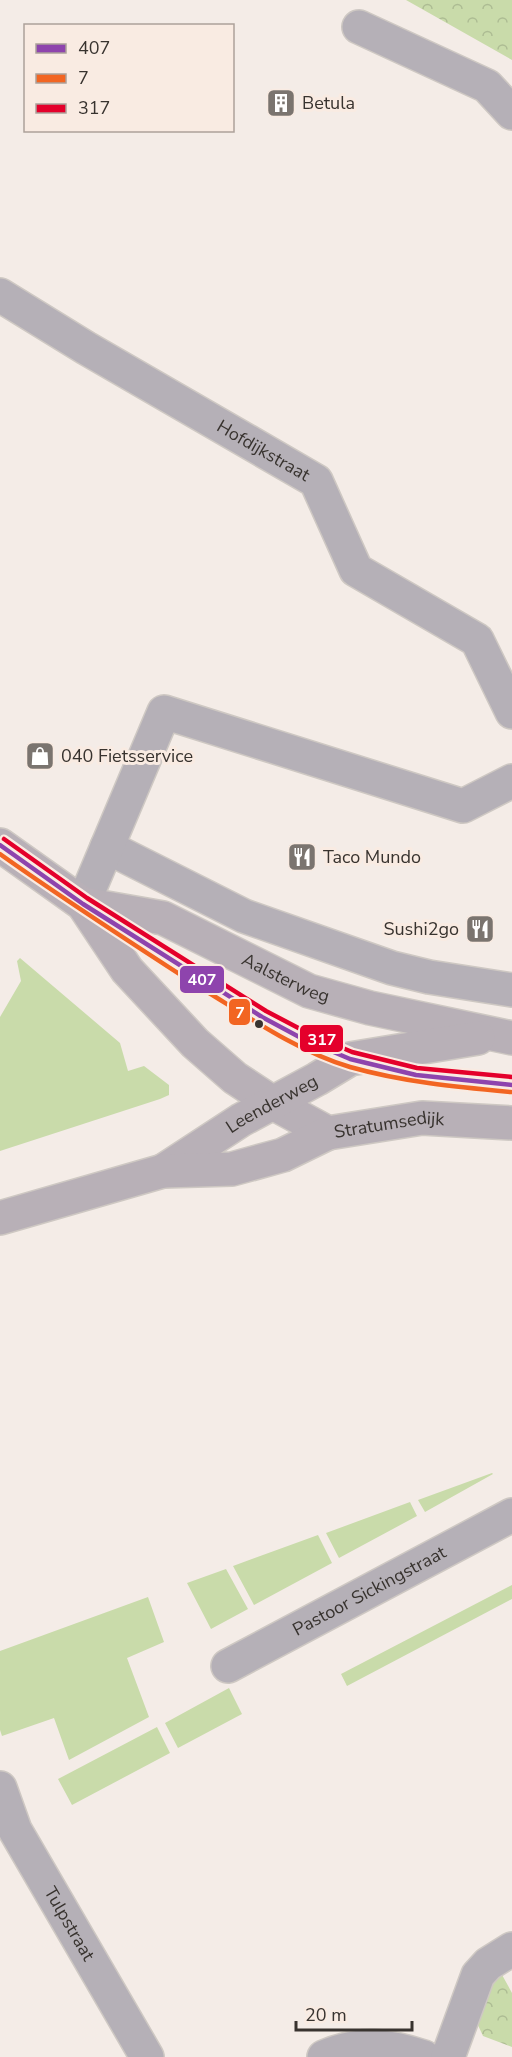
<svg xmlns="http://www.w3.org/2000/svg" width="512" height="2057" viewBox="0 0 512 2057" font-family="'Nunito Sans',sans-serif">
<defs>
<pattern id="forest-crowns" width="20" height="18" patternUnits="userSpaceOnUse" patternTransform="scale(1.5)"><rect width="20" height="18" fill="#c9dbaa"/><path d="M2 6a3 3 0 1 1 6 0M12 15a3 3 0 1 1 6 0" fill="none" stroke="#adbc93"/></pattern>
</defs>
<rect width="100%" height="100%" fill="#f4ece7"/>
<!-- grass -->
<path fill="#c9dbaa" d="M20,958L120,1043L128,1071L144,1066L169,1085V1095L160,1099L0,1151V1017L21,981L17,961Z
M492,1473L493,1474L425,1512L418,1500Z
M410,1502L417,1516L339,1558L326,1533Z
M318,1535L332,1563L254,1605L233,1566Z
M226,1569L248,1609L211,1629L187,1583Z
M512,1585V1599L347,1686L341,1674Z
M148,1597L164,1642L127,1658L149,1717L69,1760L54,1718L2,1736L0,1730V1651Z
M229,1688L242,1714L178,1748L165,1723Z
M157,1727L170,1753L72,1805L58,1779Z"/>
<!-- forest -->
<path fill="url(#forest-crowns)" d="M406,0H512V60Z
M501,1973L512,1993V2047L483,2036L477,2023L496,1975Z"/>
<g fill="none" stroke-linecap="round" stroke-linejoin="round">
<!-- minor casing -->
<g stroke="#cec8c3" stroke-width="36">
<g id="minor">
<path d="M359,27L487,86L512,113"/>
<path id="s1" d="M0,295L86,348L316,481L356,570L477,640L512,712"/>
<path d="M107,847L244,916L392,968L429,977L512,990"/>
<path d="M83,904L164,712L463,806L512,781"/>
<path id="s2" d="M228,1666L512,1515"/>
<path id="s3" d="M0,1788L15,1830L147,2057"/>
<path d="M324,2057C361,2041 387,2045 424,2057"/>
<path d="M448,2057L478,1975L488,1964L512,1949"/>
</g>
</g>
<!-- major casing -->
<g stroke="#cec8c3" stroke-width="36">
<g id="major">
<path id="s4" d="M0,845L83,904L127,970L195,1043L235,1078L273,1103L328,1133L422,1118L512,1123"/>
<path id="s5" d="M83,904L163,918L309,991L370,1008L512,1038"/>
<path id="s6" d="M163,1171L241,1120L317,1079L350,1059L478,1038"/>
<path d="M0,1218L163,1171L232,1169L283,1155L328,1133"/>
</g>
</g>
<!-- minor -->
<use href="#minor" stroke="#b5b0b7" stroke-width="33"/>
<!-- major -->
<use href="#major" stroke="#b8b0b7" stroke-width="33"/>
<!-- bus-1 casing -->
<g stroke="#f9ebe2" stroke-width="9">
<path id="bus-1" d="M0,845L83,904L262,1017L303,1039L350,1059L416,1075L512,1085"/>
</g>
<!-- bus-2 casing -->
<g stroke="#f9ebe2" stroke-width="9">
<path id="bus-2" d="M0,854C66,901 133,944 201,988C247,1016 297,1051 350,1067C403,1082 457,1087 511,1092"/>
</g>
<!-- bus-3 casing -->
<g stroke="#f9ebe2" stroke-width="9">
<path id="bus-3" d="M4,839L87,898L266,1011L306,1032L352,1052L417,1068L512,1077"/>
</g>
<!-- bus-1 -->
<use href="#bus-1" stroke="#8e44ad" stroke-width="4.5"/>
<!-- bus-2 -->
<use href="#bus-2" stroke="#f26522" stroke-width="4.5"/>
<!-- bus-3 -->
<use href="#bus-3" stroke="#e4002b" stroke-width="4.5"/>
</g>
<!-- icons -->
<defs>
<g id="building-square" transform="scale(1.5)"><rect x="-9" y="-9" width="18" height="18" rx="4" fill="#7a746f" stroke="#f9ebe2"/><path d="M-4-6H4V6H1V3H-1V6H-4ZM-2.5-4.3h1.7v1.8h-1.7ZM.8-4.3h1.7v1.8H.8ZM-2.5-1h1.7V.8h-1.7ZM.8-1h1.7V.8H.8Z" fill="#fff"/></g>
<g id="shop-square" transform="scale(1.5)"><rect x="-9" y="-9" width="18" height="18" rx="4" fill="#7a746f" stroke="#f9ebe2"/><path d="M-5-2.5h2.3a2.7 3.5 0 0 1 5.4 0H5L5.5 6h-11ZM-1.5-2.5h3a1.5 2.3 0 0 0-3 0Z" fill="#fff"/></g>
<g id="restaurant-square" transform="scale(1.5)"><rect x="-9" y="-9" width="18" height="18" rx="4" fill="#7a746f" stroke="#f9ebe2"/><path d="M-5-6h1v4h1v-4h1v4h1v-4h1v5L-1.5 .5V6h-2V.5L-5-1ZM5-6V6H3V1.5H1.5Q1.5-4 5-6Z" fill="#fff"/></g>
</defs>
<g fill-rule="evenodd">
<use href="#building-square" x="281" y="103"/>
<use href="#shop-square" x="40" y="756"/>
<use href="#restaurant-square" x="302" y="857"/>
<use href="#restaurant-square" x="480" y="929"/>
</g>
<!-- markers -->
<circle fill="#38332f" stroke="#f9ebe2" stroke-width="2" cx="259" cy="1024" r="5"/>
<g text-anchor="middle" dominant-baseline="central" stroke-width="6" stroke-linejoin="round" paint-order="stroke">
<!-- poi labels -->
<g font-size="18" fill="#38332f" stroke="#f9ebe2" text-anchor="start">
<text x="302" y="103">Betula</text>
<text x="61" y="756">040 Fietsservice</text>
<text x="323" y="857">Taco Mundo</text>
<text x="459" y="929" text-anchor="end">Sushi2go</text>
</g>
<!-- street labels -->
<g font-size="18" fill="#38332f" stroke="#f9ebe2">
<text stroke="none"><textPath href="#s1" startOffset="306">Hofdijkstraat</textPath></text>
<text stroke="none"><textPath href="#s5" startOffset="218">Aalsterweg</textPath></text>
<text stroke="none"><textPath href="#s6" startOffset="128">Leenderweg</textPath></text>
<text stroke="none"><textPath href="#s4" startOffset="504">Stratumsedijk</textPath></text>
<text stroke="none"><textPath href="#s2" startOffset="160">Pastoor Sickingstraat</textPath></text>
<text stroke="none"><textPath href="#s3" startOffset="153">Tulpstraat</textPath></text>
</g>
</g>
<g stroke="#f9ebe2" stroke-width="2">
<rect x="179" y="965" width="46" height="29" rx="6" fill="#8e44ad"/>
<rect x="228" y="998" width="23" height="28" rx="6" fill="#f26522"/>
<rect x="299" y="1024" width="45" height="29" rx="6" fill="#e4002b"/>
</g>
<g font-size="16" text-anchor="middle" font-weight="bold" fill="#fff">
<text x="202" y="985">407</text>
<text x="240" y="1018">7</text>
<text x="322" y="1045">317</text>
</g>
<!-- legend -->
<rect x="24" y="24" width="210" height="108" fill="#f9ebe2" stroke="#aca19a" stroke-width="1.5"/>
<rect x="36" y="44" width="30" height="9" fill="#8e44ad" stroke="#aca19a" stroke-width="1.5"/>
<text x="78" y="54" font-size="18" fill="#38332f">407</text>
<rect x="36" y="74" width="30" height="9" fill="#f26522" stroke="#aca19a" stroke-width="1.5"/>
<text x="78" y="84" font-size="18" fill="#38332f">7</text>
<rect x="36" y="104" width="30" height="9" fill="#e4002b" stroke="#aca19a" stroke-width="1.5"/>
<text x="78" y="114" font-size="18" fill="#38332f">317</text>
<!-- scale -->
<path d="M296 2021v9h116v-9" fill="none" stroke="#38332f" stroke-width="3"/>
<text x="305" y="2021" font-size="18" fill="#38332f" stroke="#f9ebe2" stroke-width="4.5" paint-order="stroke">20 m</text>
</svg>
